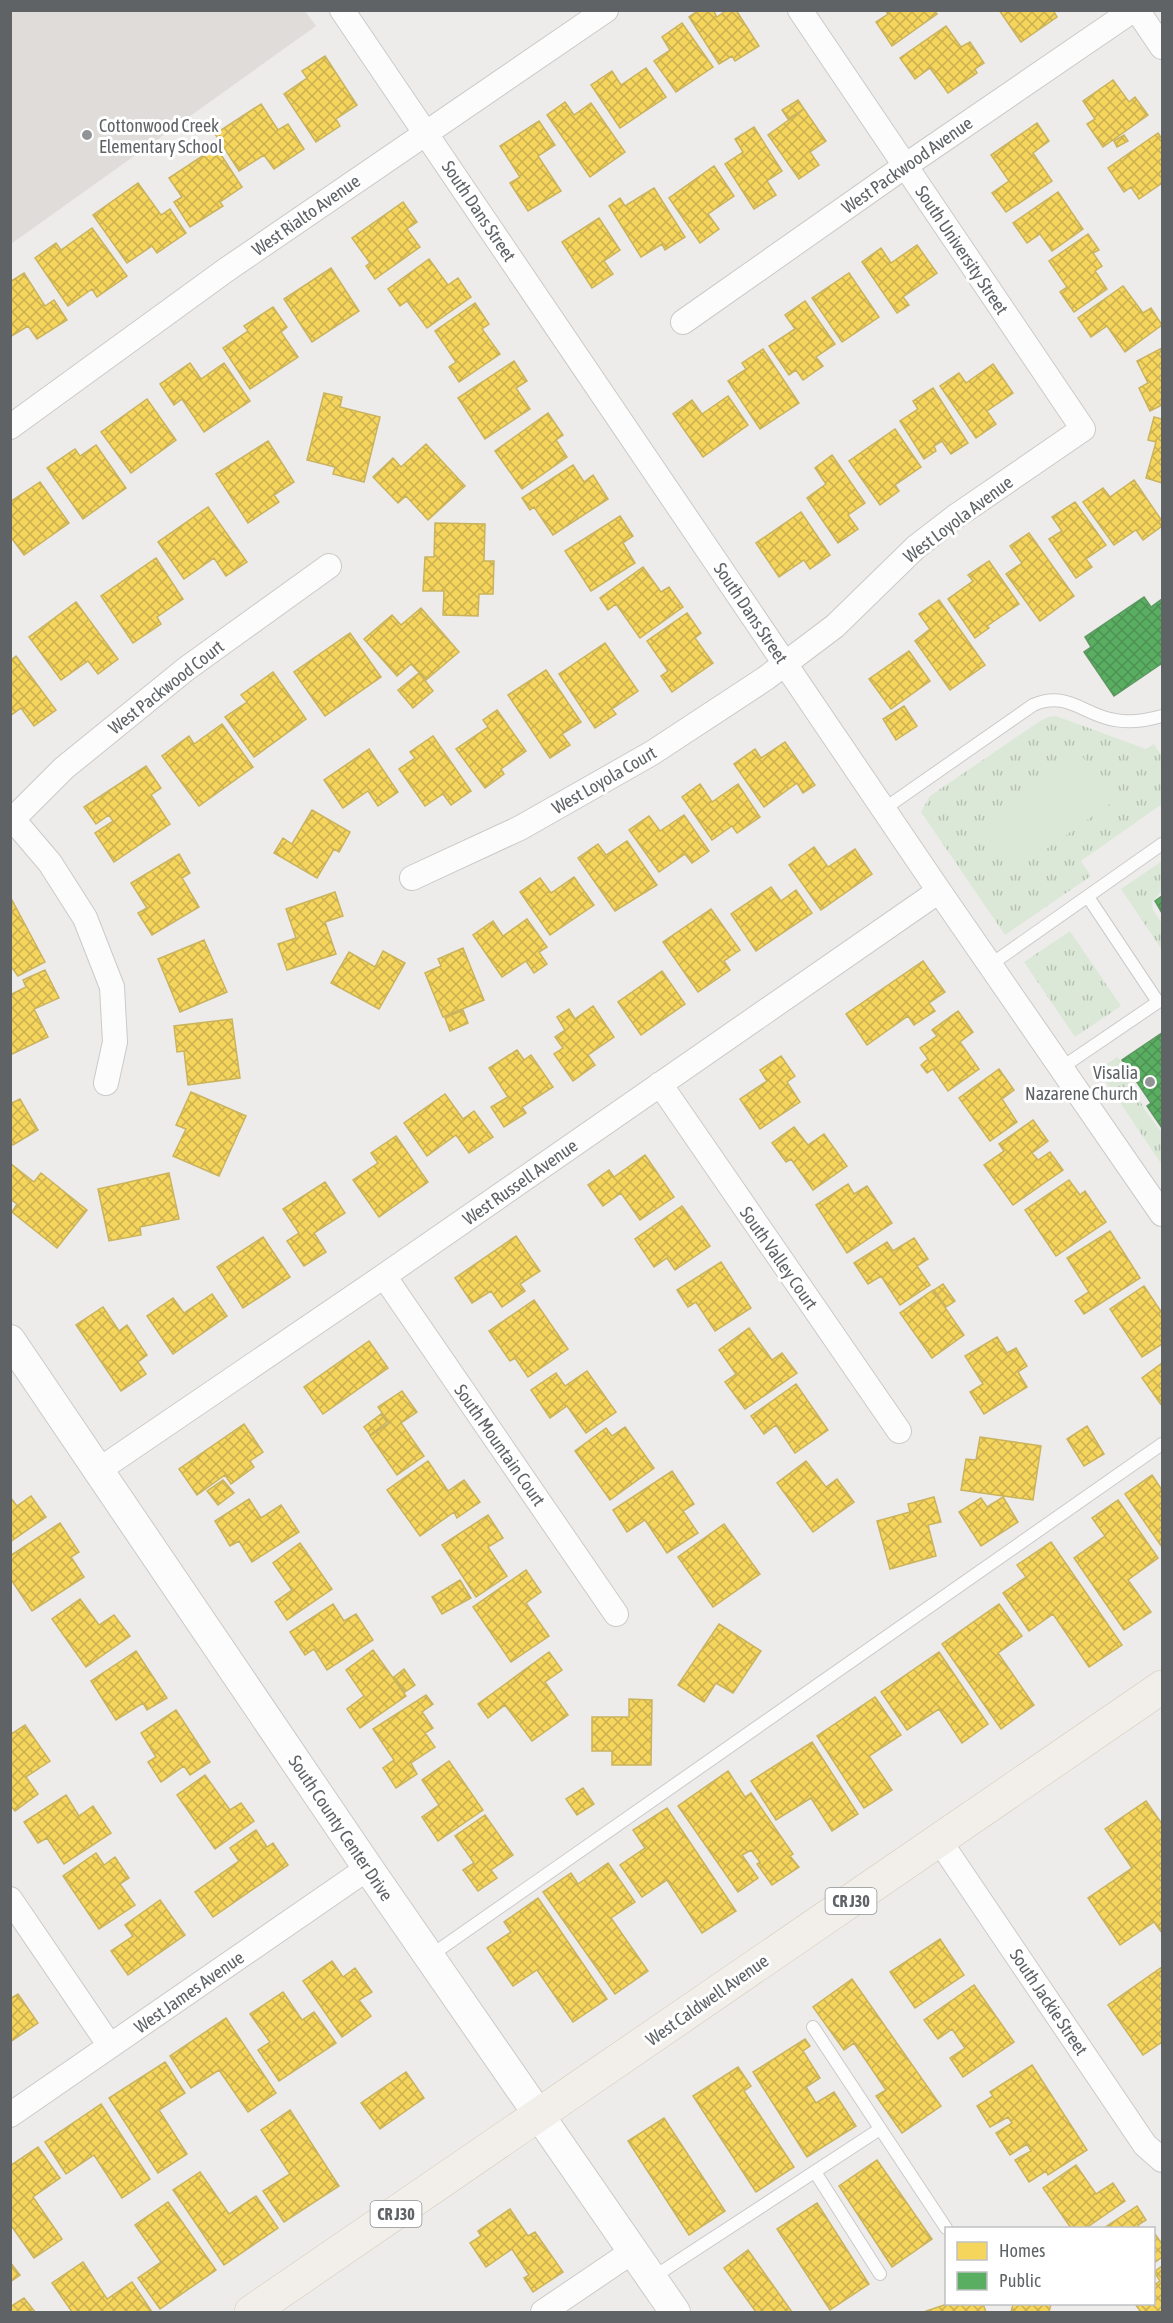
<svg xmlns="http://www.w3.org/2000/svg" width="1173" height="2323" viewBox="0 0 1173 2323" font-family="'Asap Condensed',sans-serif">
<defs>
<pattern id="grass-tufts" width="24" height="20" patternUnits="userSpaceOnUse" patternTransform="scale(1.5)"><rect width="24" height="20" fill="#dbe8d7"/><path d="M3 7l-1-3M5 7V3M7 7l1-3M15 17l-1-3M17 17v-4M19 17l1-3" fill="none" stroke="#b5c0b2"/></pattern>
<pattern id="homes-cross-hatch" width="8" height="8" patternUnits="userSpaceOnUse" patternTransform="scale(1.5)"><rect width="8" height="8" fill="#f6d55c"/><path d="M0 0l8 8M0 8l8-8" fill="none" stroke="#cab050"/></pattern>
<pattern id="public-cross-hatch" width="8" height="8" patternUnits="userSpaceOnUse" patternTransform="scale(1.5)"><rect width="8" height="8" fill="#5aae61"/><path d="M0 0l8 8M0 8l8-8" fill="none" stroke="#4e9154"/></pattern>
</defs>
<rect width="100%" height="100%" fill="#eeecea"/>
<!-- education -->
<path fill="#dfdcda" d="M11,10L305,11L316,26L11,244Z"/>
<!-- grass -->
<path fill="url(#grass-tufts)" d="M1056,716L1146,749L1154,744L1162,756V804L1081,861L1091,876L1005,935L921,812L930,796L1040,721L1048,717Z
M1162,861V891L1152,902L1153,910L1162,923V950L1121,889Z
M1070,931L1121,1006L1075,1037L1024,962Z
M1117,1057L1127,1069L1128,1080L1145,1110L1162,1133V1165L1098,1070Z"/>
<!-- garden -->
<path fill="#dbe8d7" d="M1080,753L1114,801L1011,874L978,826Z"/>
<!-- homes -->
<path fill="url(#homes-cross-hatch)" stroke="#c9b35f" stroke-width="1.5" d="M699,10H713L717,17L727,10H736L759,46L735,61L732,56L719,64L689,17Z
M885,10H934L937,14L892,46L876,22L888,14Z
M999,10H1053L1057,17L1021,42Z
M682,23L713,67L676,92L654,61L670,50L662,37Z
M946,26L961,47L970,42L984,63L975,69L977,73L948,93L930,68L915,79L900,58Z
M325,56L357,105L336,119L340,126L316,142L284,94L307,78L302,71Z
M646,68L666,97L620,128L591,85L612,71L621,85Z
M1113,80L1129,102L1135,97L1148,115L1103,147L1087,124L1095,119L1083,101Z
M798,100L804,109L788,119L782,110Z
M565,102L574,115L591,103L625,152L590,177L547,115Z
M261,104L278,130L288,124L304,149L274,169L264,155L239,171L215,134Z
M804,109L826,141L810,152L819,165L799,179L768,135Z
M539,121L555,145L538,156L561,191L528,211L510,183L520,177L500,146Z
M1037,123L1049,141L1033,153L1052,181L1006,212L992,193L1009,181L991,155Z
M754,127L782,171L767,181L776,195L754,209L725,164L743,152L735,139Z
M1158,133L1162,139V183L1139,199L1131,187L1124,192L1108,168Z
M1124,135L1128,141L1117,147L1114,141Z
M216,147L242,187L220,202L223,206L190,227L174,202L182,197L169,178Z
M714,166L734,196L708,214L719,229L700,243L669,198Z
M138,183L161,215L170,209L186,233L157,253L152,246L127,263L93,215Z
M654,188L685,237L665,250L662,244L641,257L609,206L620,198L625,206Z
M1058,192L1083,229L1052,251L1040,234L1027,243L1013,223Z
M403,202L417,222L407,229L420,247L375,279L366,266L370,263L352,238Z
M599,218L620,250L604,261L613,274L592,288L562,242Z
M92,228L127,276L97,297L92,289L68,306L35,258L56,243L61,250Z
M1088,234L1099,250L1093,253L1102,266L1095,271L1107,289L1074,312L1060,292L1067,287L1049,261Z
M917,245L937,273L903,297L909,305L897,313L862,262L881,248L891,263Z
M429,259L448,285L458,278L471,297L427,328L407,301L400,306L388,289Z
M331,268L359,311L312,342L284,299Z
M24,273L45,306L54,300L67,320L37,339L28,326L10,337V282Z
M849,273L879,317L842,342L812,298Z
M1123,286L1143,313L1151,308L1162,325L1125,352L1107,326L1091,337L1078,318Z
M805,301L835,344L816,357L823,366L803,380L796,370L789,375L769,346L795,329L785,315Z
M475,303L489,324L482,329L500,354L459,382L449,367L456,362L435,331Z
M273,307L287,327L281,332L298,357L250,389L223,348L248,331L244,326Z
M1162,348V405L1150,411L1139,388L1148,383L1137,361Z
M763,349L799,403L760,429L728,381L746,369L742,363Z
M514,361L527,381L516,388L530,409L485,439L458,398Z
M190,363L201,379L224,363L250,401L204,432L182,399L174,405L160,384Z
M993,364L1013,393L987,411L996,424L976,438L940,386L959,373L966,383Z
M933,388L968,443L951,454L942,441L934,446L936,451L924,459L900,421L918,409L913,401Z
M324,393L342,397L340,407L380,417L364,482L333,474L335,467L307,460Z
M728,396L748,425L703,457L673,414L692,400L702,414Z
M147,399L176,440L131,473L101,432Z
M548,413L563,435L556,440L567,457L522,489L495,451Z
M1154,417L1162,419V483L1146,478L1156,442L1148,440Z
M895,429L921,467L895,485L899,491L880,505L849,461Z
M268,441L294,482L274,495L279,502L248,523L216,474Z
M426,444L465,486L428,520L406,496L398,503L373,477L393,458L401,467Z
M96,445L126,488L83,519L47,468L75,449L80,456Z
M832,455L865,503L848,515L858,529L838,543L807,498L826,484L815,468Z
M573,465L584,482L593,475L608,499L553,535L534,507L530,510L522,498Z
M1134,480L1162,521V526L1143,540L1136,530L1114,545L1083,502L1103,488L1110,497Z
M40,482L69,523L24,555L10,536V502Z
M1075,502L1106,545L1086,559L1092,567L1076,578L1049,539L1062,531L1052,517Z
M208,507L247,562L226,576L214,558L184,579L158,542Z
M801,512L830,555L810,569L804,560L779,577L756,543Z
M620,516L633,536L623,543L635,563L591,591L565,551Z
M435,523L485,524L484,561H494L493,594H479L478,616L443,615L444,591H423L425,557H434Z
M1029,533L1074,596L1040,621L1006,574L1022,563L1010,546Z
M156,558L183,599L157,617L161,624L133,643L101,596Z
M989,561L1019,604L987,626L989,628L975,638L948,599L973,581L968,575Z
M643,567L661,592L669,587L683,607L640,638L616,604L608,610L600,598Z
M939,600L985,665L950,690L915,641L930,629L919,614Z
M76,602L118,659L98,674L88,661L61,680L29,637Z
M421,608L459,652L426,680L411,664L397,676L364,639L392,615L401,625Z
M687,613L701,633L695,638L713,663L672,692L661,676L668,671L647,641Z
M350,633L381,677L325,716L294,672Z
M605,643L638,691L612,709L616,714L595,728L559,674Z
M909,651L930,681L891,709L869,679Z
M16,656L56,710L34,726L21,708L10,716V661Z
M546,670L581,722L562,734L570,745L550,758L508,695Z
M273,672L306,719L254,757L225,717L247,702L241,695Z
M419,673L433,691L413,708L398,690Z
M904,706L917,726L896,740L883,719Z
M497,710L526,751L501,769L504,774L485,788L456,749L488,727L483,720Z
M222,724L253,767L199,806L162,756L189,736L194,744Z
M433,736L471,791L451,805L443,794L425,806L399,769L415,758L410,752Z
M785,742L815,785L803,793L797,783L764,807L734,764L755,749L761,758Z
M369,749L398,792L378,806L368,791L343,808L324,780Z
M146,766L161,788L151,795L170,824L114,862L95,833L113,821L109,815L96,824L84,807Z
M700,784L712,802L738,784L760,817L737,833L732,826L712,840L682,797Z
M312,810L350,832L339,852L334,849L317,878L274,853L283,838L292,844Z
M684,815L709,851L692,863L685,854L659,872L629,830L649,816L660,831Z
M627,841L657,885L615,911L578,858L598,844L606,855Z
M814,847L828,867L855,849L872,874L821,910L789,865Z
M179,854L190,873L182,878L199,907L152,935L138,913L147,908L131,883Z
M574,877L594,905L550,935L520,892L540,878L551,893Z
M771,887L781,901L796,890L812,913L756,951L731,914Z
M335,892L343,916L325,922L336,954L287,970L278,944L296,938L286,909Z
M12,900L45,962L18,976L10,965Z
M711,909L740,950L724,961L730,970L698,992L663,942Z
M527,919L547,947L539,952L547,964L534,973L526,961L502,977L473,935L493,921L503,936Z
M204,940L227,992L180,1012L158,959Z
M463,948L484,1000L443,1017L425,973L441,966L438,959Z
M383,951L405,963L379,1009L331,983L349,952L375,967Z
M923,961L945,992L929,1003L935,1011L914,1025L908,1016L867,1045L846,1014Z
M45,970L59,998L34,1009L48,1037L10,1055V995L26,987L23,980Z
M662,971L685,1004L641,1035L618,1002Z
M593,1006L614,1037L588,1055L595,1065L573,1081L554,1054L563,1048L555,1037L565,1030L557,1017L569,1009L575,1019Z
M463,1010L468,1023L450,1031L445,1018Z
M958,1011L973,1032L960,1042L979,1069L948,1091L933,1069L927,1073L921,1065L928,1059L920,1048L937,1036L932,1030Z
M232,1019L240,1078L188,1085L184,1051L177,1052L174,1026Z
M517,1050L524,1060L531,1055L553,1087L522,1107L526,1113L504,1127L491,1107L508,1097L489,1068Z
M781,1056L795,1076L787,1082L800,1102L760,1129L740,1099L767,1081L760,1070Z
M999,1069L1014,1090L1002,1099L1017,1122L990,1141L959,1098Z
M191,1092L246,1116L219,1176L173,1156L186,1129L176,1125Z
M445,1094L463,1119L474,1111L493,1137L469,1153L456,1135L427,1156L404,1123Z
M10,1099L12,1103L20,1099L38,1130L13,1145L10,1141Z
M1033,1120L1048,1141L1032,1153L1038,1160L1050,1152L1063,1170L1013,1205L984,1165L1004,1151L999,1144Z
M794,1127L808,1145L824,1134L847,1166L813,1190L791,1159L786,1162L772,1143Z
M396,1136L428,1182L379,1217L353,1180L378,1163L371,1153Z
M645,1155L674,1197L640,1220L621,1193L603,1206L588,1185L609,1170L614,1177Z
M10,1163L34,1182L41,1173L87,1210L57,1248L12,1212L17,1204L10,1199Z
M169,1173L179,1219L140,1227L141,1235L109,1241L98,1189Z
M1069,1180L1080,1195L1085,1191L1106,1222L1056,1256L1025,1210Z
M325,1182L345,1213L314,1233L326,1252L304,1266L287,1241L299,1233L283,1209Z
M848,1184L854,1194L867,1186L892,1223L847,1253L816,1205Z
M682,1206L710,1246L675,1270L667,1258L654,1267L635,1239Z
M1110,1231L1140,1278L1084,1314L1075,1301L1089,1292L1067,1258Z
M516,1236L540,1271L520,1284L525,1291L502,1307L491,1291L472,1303L455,1278Z
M263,1237L290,1277L243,1308L217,1267Z
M914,1238L928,1259L917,1266L930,1285L900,1305L881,1276L868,1284L854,1263L887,1242L893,1251Z
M721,1262L751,1308L715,1331L696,1302L688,1307L677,1290Z
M943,1284L955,1301L946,1307L934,1290Z
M1144,1286L1162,1313V1344L1142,1357L1110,1309Z
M933,1290L964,1335L932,1358L900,1313Z
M212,1294L227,1316L173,1354L147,1316L173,1298L184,1313Z
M534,1300L568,1349L528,1377L515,1358L510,1361L489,1331Z
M103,1307L119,1331L127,1325L147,1355L138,1362L146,1374L121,1391L76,1325Z
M749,1328L772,1360L782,1353L797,1373L745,1409L725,1382L736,1374L719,1350Z
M997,1337L1007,1353L1016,1348L1027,1366L1018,1372L1027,1387L984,1414L970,1392L983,1384L965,1356Z
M369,1341L388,1368L323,1414L304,1387Z
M1162,1363V1406L1142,1378Z
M587,1371L616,1412L586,1433L567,1406L550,1418L531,1390L556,1373L565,1386Z
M796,1384L828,1430L795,1453L776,1425L764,1434L751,1416Z
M402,1391L417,1412L401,1423L424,1456L397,1475L370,1436L389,1423L378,1407Z
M381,1414L387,1422L370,1435L364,1427Z
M244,1424L263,1452L250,1461L254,1467L231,1484L225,1475L197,1495L179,1469Z
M1087,1426L1104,1454L1084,1466L1067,1439Z
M625,1427L654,1468L610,1500L575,1451L606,1428L612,1436Z
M980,1437L1041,1446L1033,1500L961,1490L966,1459L976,1460Z
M428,1461L448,1491L464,1480L480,1502L457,1518L454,1512L420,1536L387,1490Z
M806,1461L826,1487L837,1479L854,1502L813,1532L777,1483Z
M672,1471L694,1504L683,1511L698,1533L667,1553L645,1520L627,1532L613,1510Z
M1152,1475L1162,1490V1547L1125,1494Z
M223,1480L234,1493L218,1505L207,1491Z
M31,1496L46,1517L10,1542V1497L17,1506Z
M934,1497L941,1522L928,1525L936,1556L890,1569L877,1521L910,1512L908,1504Z
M1003,1497L1018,1522L981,1546L959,1512L981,1498L987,1507Z
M249,1499L261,1518L281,1505L299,1532L252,1562L239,1541L230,1546L215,1521Z
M1118,1500L1158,1558L1128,1580L1151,1612L1124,1630L1074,1558L1105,1536L1092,1518Z
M488,1515L503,1538L488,1547L507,1576L476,1597L442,1545Z
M60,1523L79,1552L71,1557L84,1577L32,1611L10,1578V1556Z
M724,1524L760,1574L713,1607L678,1557Z
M1051,1542L1122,1645L1089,1667L1053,1614L1029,1631L1003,1593L1026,1577L1017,1565Z
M300,1543L332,1589L287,1620L275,1602L292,1590L273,1563Z
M526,1570L541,1592L526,1603L549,1636L511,1662L473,1607Z
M460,1580L471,1598L442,1614L432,1597Z
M80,1599L99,1625L114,1615L130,1636L86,1667L52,1619Z
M333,1604L344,1621L356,1614L373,1640L327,1670L314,1649L305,1655L290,1632Z
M999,1604L1022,1636L998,1653L1034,1705L1001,1729L942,1644Z
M719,1624L761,1651L733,1693L716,1683L704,1702L678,1685Z
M373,1650L406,1696L360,1728L347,1709L364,1696L346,1670Z
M136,1651L167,1698L147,1710L143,1703L116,1720L91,1681Z
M549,1652L562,1670L545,1682L568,1715L532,1741L505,1705L488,1718L478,1704Z
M939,1652L988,1724L962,1743L939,1709L907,1730L881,1692Z
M404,1669L415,1685L405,1692L394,1677Z
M426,1695L433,1704L422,1712L433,1728L425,1733L435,1747L411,1763L417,1774L396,1788L383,1768L394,1760L373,1729Z
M875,1697L901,1735L869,1756L892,1790L864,1808L817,1736Z
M629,1699L652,1700L651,1765H612V1751H592V1717H629Z
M176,1710L210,1762L190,1775L184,1766L161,1782L148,1762L156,1757L141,1733Z
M25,1725L50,1761L26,1777L38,1794L15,1811L10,1805V1735Z
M812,1742L858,1814L832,1831L811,1798L776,1820L751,1781Z
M449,1761L483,1810L438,1841L422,1817L439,1805L422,1780Z
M728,1771L745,1797L751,1793L793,1854L790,1856L799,1867L772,1885L757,1864L760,1862L751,1850L742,1855L758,1878L738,1892L678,1806Z
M205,1775L230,1810L241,1803L254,1821L215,1849L177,1795Z
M583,1788L594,1804L577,1815L566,1799Z
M66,1795L79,1816L93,1806L111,1833L64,1864L47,1838L38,1843L24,1822Z
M1146,1801L1162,1824V1933L1154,1922L1120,1945L1088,1898L1132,1868L1105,1829Z
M667,1808L736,1911L702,1933L667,1880L642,1897L620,1865L645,1848L633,1830Z
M485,1815L513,1855L491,1870L497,1878L478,1891L463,1870L474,1863L455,1836Z
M256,1830L267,1847L273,1843L288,1865L213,1917L195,1892L239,1861L230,1848Z
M96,1853L104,1865L115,1857L129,1878L120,1884L135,1905L99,1929L63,1876Z
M608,1863L635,1902L611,1918L648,1971L615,1994L543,1892L571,1873L578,1884Z
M538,1898L607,1999L573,2022L537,1970L513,1986L487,1948L511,1932L504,1922Z
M160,1900L185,1935L128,1975L111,1951L133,1936L125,1925Z
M940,1939L964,1975L915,2008L890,1972Z
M332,1961L343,1977L355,1968L372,1992L359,2000L371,2016L342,2037L303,1981Z
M1162,1967V2042L1143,2055L1108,2005Z
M852,1979L941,2106L902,2133L876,2096L886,2090L854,2043L844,2050L813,2007Z
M974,1985L1014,2042L963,2077L950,2058L965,2048L952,2029L938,2039L924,2020Z
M283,1992L302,2020L314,2012L336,2043L279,2081L258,2050L270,2042L250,2014Z
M18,1994L38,2023L10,2042V1999Z
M226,2018L276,2093L248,2112L219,2070L191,2088L170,2056Z
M805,2039L810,2046L803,2051L820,2078L806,2087L816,2103L834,2092L856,2126L807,2157L753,2072Z
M165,2062L185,2093L159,2110L187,2154L158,2173L109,2098Z
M1032,2065L1087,2150L1048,2175L1046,2171L1029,2182L1015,2160L1031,2151L1027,2144L1010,2155L996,2133L1012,2123L1008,2117L990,2127L977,2106L993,2096L990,2092Z
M738,2067L751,2086L744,2091L794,2167L756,2192L693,2096Z
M406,2072L424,2098L380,2129L361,2103Z
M101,2104L150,2179L122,2198L94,2155L66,2174L45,2142Z
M290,2110L339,2186L284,2222L263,2191L290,2174L261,2130Z
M664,2118L725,2211L689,2235L628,2141Z
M38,2147L60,2178L33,2197L62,2239L34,2258L10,2224V2166Z
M877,2160L932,2239L892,2267L839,2186Z
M1076,2165L1096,2194L1113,2183L1125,2201L1086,2228H1071L1043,2188Z
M200,2172L229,2214L256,2196L278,2228L224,2265L173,2190Z
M168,2202L216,2270L160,2309L138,2278L161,2262L135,2225Z
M817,2203L869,2284L830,2310L777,2229Z
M1137,2206L1146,2220L1138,2225L1140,2228H1104Z
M510,2209L528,2236L535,2232L563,2272L533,2292L524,2278L529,2275L512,2249L486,2267L470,2243L481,2236L478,2231Z
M1155,2234L1162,2244V2257L1154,2263V2235Z
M748,2250L792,2312H756L724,2268Z
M10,2262L20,2275L10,2282Z
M83,2262L107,2299L132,2282L152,2312H72L52,2283Z
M1162,2266V2312H1141L1135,2304H1154V2285L1160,2281L1154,2272Z
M24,2298L35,2312H10V2307Z
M947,2304H983L986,2312H927L926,2311Z
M1013,2304H1051L1049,2312H1011Z"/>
<!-- public -->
<path fill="url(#public-cross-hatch)" stroke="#5c9862" stroke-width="1.5" d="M1144,597L1151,607L1162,599V666L1161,664L1114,696L1084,652L1091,647L1085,637Z
M1162,896V913L1155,901Z
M1162,1033V1128L1147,1106L1151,1103L1122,1060Z"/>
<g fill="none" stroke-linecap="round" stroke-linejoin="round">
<!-- service casing -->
<g stroke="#cbcac9" stroke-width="14">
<path id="service" d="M884,809L1033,705C1068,690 1083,715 1115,720C1130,723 1148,720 1162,716
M990,965L1162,844
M1061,1068L1158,1002L1088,897
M430,1956L1162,1444
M813,2027L946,2228
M815,2172L880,2274
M652,2278L880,2129"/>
</g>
<!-- minor casing -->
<g stroke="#cbcac9" stroke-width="26">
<path id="minor" d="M342,10L939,891L1162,1214
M1137,10L1162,47
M683,322L905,166L1133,10
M10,427L226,270L606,10
M10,816L50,863L85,918L112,987L115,1042L106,1083
M10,822L64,768L186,669L329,566
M412,878L520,828L652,753L766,678L835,626L916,547L955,517L1083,429L800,10
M660,1084L899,1431
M384,1276L616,1614
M99,1470L384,1276L939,891
M939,1840L1145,2145L1162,2160
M10,1899L110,2046
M10,2115L368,1868
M543,2312L633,2251"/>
</g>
<!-- tertiary casing -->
<g stroke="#cbcac9" stroke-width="32">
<path id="tertiary" d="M10,1340L368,1868L675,2312"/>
</g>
<!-- primary casing -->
<g stroke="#d3c9bb" stroke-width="34">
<path id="primary" d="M251,2312L1162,1687"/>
</g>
<!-- service -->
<use href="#service" stroke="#fcfcfc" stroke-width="12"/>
<!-- minor -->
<use href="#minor" stroke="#fcfcfc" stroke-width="24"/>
<!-- tertiary -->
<use href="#tertiary" stroke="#fcfcfc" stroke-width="30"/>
<!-- primary -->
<use href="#primary" stroke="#f2efea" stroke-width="33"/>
</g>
<!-- markers -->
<g fill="#919394" stroke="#fff" stroke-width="2">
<circle cx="87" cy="135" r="6"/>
<circle cx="1150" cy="1082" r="6"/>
</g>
<g text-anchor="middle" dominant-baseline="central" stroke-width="6" stroke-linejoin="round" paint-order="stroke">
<!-- shield labels -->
<g fill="#fff" stroke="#8f9294" stroke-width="1.5">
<rect x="825.5" y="1888" width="51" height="26" rx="4.5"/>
<rect x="370.5" y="2201" width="51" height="26" rx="4.5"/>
</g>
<g font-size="16" font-weight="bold" fill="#5f6366">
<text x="851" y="1901">CR J30</text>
<text x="396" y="2214">CR J30</text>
</g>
<!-- poi labels -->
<g font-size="18" fill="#5f6366" stroke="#fff" text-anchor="start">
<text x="99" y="125">Cottonwood Creek<tspan x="99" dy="21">Elementary School</tspan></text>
<text x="1138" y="1072" text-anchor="end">Visalia<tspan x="1138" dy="21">Nazarene Church</tspan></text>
</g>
<!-- street labels -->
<g font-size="18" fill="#5f6366" stroke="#fff">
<text transform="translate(907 165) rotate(-35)">West Packwood Avenue</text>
<text transform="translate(479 211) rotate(56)">South Dans Street</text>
<text transform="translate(306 215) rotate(-35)">West Rialto Avenue</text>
<text transform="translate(962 250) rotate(56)">South University Street</text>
<text transform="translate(958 519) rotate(-37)">West Loyola Avenue</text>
<text transform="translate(751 613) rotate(56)">South Dans Street</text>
<text transform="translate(166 687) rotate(-38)">West Packwood Court</text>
<text transform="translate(604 780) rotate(-30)">West Loyola Court</text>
<text transform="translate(520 1182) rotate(-35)">West Russell Avenue</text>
<text transform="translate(779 1258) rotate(55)">South Valley Court</text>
<text transform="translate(500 1445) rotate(55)">South Mountain Court</text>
<text transform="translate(341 1828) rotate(56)">South County Center Drive</text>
<text transform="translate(189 1992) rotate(-35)">West James Avenue</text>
<text transform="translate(707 2000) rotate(-35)">West Caldwell Avenue</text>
<text transform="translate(1049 2002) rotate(56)">South Jackie Street</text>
</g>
</g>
<!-- border -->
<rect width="1173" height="2323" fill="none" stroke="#5f6366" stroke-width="24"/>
<!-- legend -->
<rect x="945" y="2227" width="210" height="78" fill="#ffffff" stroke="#bfc1c2" stroke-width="1.5"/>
<rect x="957" y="2242" width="30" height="18" fill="#f6d55c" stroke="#bfc1c2" stroke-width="1.5"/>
<text x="999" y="2257" font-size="18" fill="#5f6366">Homes</text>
<rect x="957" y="2272" width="30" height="18" fill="#5aae61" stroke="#bfc1c2" stroke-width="1.5"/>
<text x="999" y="2287" font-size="18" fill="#5f6366">Public</text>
</svg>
